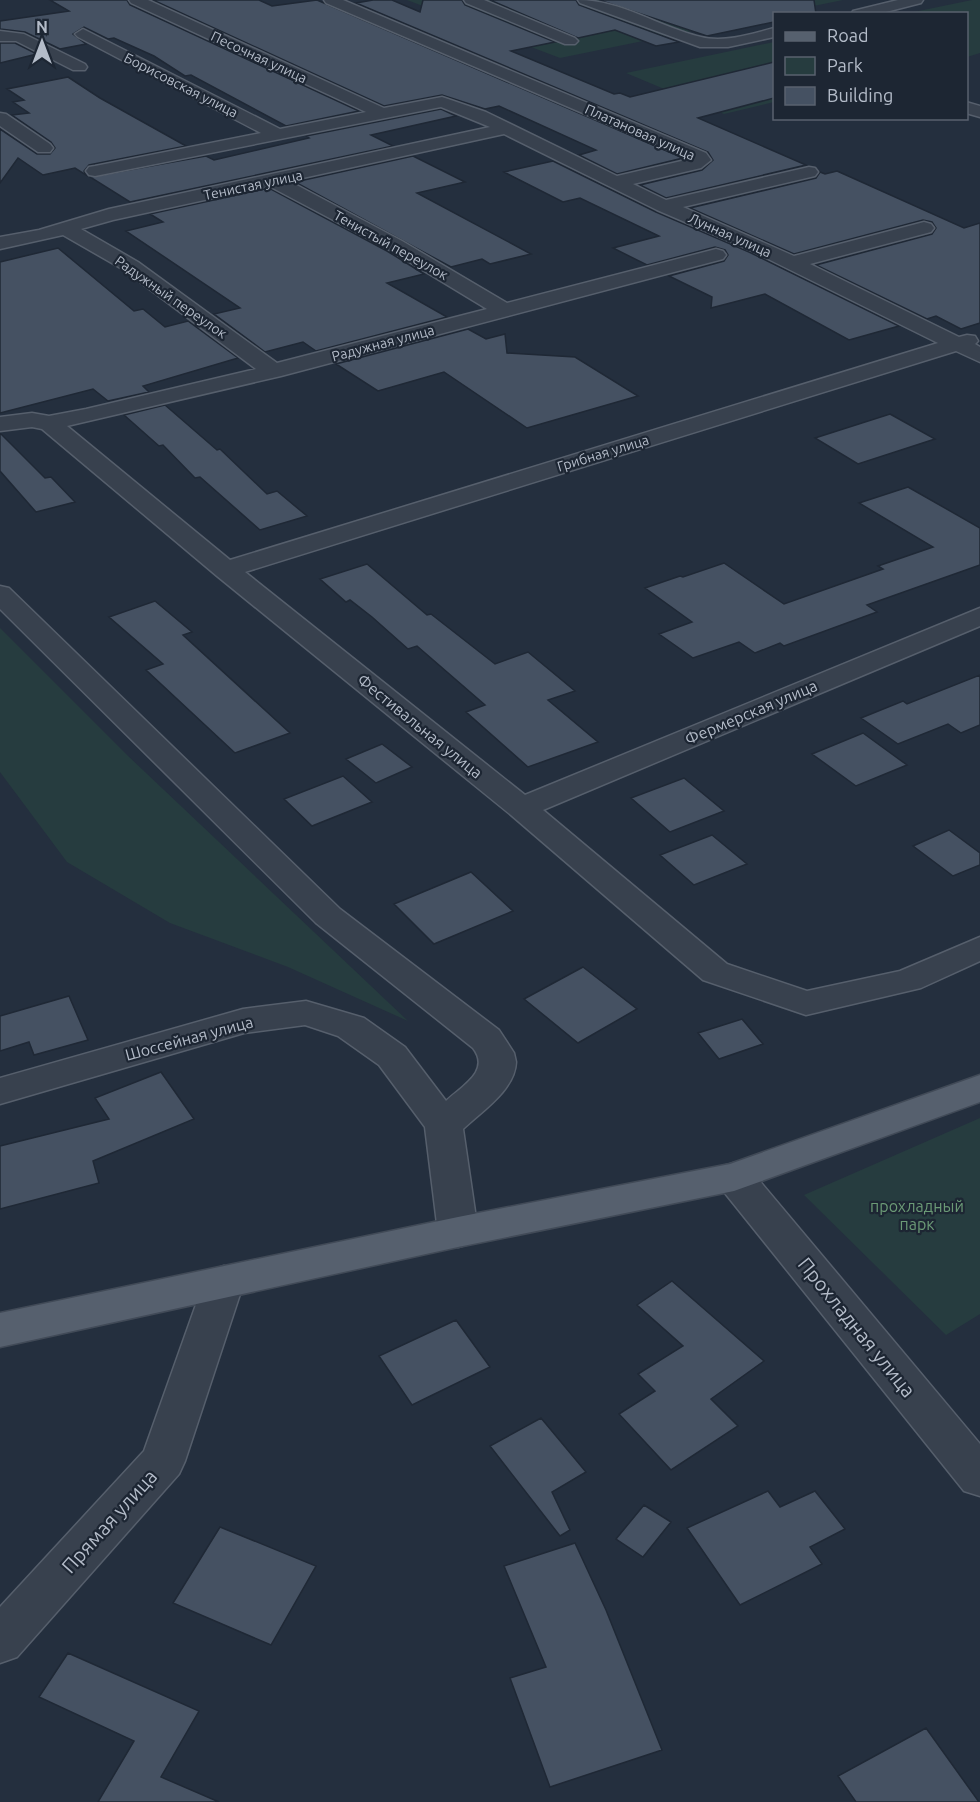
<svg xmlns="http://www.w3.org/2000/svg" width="980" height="1802" viewBox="0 0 980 1802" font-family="Ubuntu,sans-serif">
<rect width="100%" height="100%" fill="#242f3e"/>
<!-- green -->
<path fill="#263c3f" d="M407,0H843L560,58Z
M972,0H980V53L967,57L966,14L909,13Z
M774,42V102L724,114L626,73Z
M0,628L127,755L408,1021L288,967L170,923L67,862L0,772Z
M980,1118V1314L946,1335L804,1195Z"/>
<!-- building -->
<path fill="#455162" stroke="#1f2835" stroke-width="1.5" d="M50,0H127L130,5L359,111L286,126L191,75L185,76L154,56L114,38L108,39L84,27L73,34L86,44L60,49L25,32L0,29V21L69,11Z
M153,0H259L272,6L317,0L683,158L617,174L579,155L596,150L499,106L485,109L442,95L384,106Z
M373,0H392L420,12L423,0H462L465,5L555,42L511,51L614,94L620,93L630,97L774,62V98L698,118L806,165L666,198L640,185L702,170L713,160L708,152L356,3Z
M490,0H576L579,5L679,42L656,46L615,30L578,38Z
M599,0H814L816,14H774V22L707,36Z
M0,43H15L37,54L0,63Z
M68,77L100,98L186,146L89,165L84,171L86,175L75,168L43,175L18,158L0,183V129L37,154H50L55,148L51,142L12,115L29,113L13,102L24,100L7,89Z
M441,109L456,116L371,135L393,146L130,202L90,177L206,156L214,160L309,138L306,136Z
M413,156L465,182L417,193L531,254L490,264L482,259L451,267L295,182Z
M553,161L656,212L749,252L899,326L849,340L765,294L711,308L712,297L669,276L724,261L728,255L725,250L715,247L647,265L613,248L659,236L580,198L563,202L504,172Z
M837,171L964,228L980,223V323L961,329L936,316L927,319L816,265L932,234L936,228L932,222L923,220L794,254L690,208L816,178L820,172L825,174Z
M269,188L387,251L424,274L387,283L447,317L316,351L303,342L265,352L214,314L240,308L126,231L163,222L150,214Z
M58,248L134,311L143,309L165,327L188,321L238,358L143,386L149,392L108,401L93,389L0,413V262Z
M468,329L486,339L505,334L507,353L575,357L638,396L527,428L444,372L378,391L336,364Z
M165,405L217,450L220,449L267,494L277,491L307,516L260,530L200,477L195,478L163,445L159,446L124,415Z
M890,414L935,439L858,464L815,438Z
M0,433L45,478L51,477L75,502L36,512L0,471Z
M908,487L980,528V565L867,605L877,612L784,646L780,643L755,653L739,642L693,658L659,634L692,622L645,588L680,576L683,577L724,563L784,604L883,569L878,566L933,547L859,503Z
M367,564L427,615L431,614L495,664L528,652L575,691L548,700L598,742L528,767L466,712L485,705L417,646L408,649L372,617L350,600L346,602L320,579Z
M155,601L192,632L183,635L290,733L235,753L146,670L163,664L109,617Z
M980,675V725L961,733L948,724L898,744L861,718L903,701L907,704Z
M863,733L907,765L856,786L812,754Z
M382,744L412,767L376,783L346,759Z
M343,776L372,802L312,826L284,799Z
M684,778L724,811L670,832L631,798Z
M949,830L980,853V865L953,876L913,846Z
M712,835L747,864L694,885L660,855Z
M471,872L513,911L434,944L394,904Z
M583,967L637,1009L578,1043L524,999Z
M69,996L88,1040L34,1055L29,1042L0,1051V1016Z
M742,1019L763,1044L719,1059L698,1033Z
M161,1072L194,1119L93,1161L99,1183L0,1209V1146L109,1119L95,1098Z
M672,1281L764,1361L711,1399L738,1426L671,1470L619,1414L655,1391L638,1374L683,1346L637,1305Z
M456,1320L490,1367L412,1405L379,1356Z
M541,1418L586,1472L552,1492L570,1530L560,1536L490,1446Z
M768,1491L780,1507L815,1491L845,1529L810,1547L822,1564L740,1605L687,1528Z
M644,1505L671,1522L643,1557L616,1539Z
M220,1527L316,1566L271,1645L173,1603Z
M575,1543L606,1610L662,1750L550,1787L510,1678L546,1667L504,1566Z
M68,1653L199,1711L161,1777L219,1802H98L134,1741L39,1697Z
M926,1728L979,1802H856L838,1776Z"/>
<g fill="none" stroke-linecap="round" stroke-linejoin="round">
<!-- minor casing -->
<g stroke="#565f6c" stroke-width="3">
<path id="minor" d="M129,0H148L384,108L442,97L448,99L486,112L617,176L690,159L326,3L324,0H343L706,153L711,160L701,168L633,184L666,200L809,167L815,168L818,172L815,176L683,207L794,256L924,222L931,224L934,228L931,232L810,264L959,337L967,335L975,336L978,341L975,344L980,347V362L956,351L245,572L525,795L980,608V626L543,810L727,964L807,991L900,971L980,937V961L921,988L806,1015L703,980L511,815L217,576L42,429L32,427L0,431V417L32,413L49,416L86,409L256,369L124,270L63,235L0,249V237L39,230L109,209L490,127L441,107L95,176L89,175L86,171L89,167L95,166L261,133L78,37L75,34L83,29L280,129L366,112L131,3ZM504,134L657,210L750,250L938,343L230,560L67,426L281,376L723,259L726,255L723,251L716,249L507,303L402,241L289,181ZM269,186L388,249L487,309L277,363L138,262L81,229L113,220Z
M464,0H484L575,38L578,41L575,44H565L466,3Z
M578,0C621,0 659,27 701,37C724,43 752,34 774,28V37L728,47H700L580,3Z
M898,0H923L921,3L878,14H851L853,11Z
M0,31L24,34L85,64L87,67L85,70H73L16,41H0Z
M966,102L980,106V117L966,113Z
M0,113L6,114L50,144L53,148L50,152H38L0,126Z
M0,586L9,588L340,909L499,1030L514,1053L516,1062C515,1090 482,1111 463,1129L478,1232L472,1243L458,1247L444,1243L438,1232L425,1127L379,1065L338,1036L305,1025L244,1033L0,1104V1078L243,1009L306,1001L364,1018L405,1047L446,1101C462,1086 491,1071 473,1048L316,923L0,609Z
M734,1163L748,1167L980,1444V1496L964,1491L720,1187L715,1177L720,1167Z
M224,1266L238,1271L244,1282L185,1461L179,1474L17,1657L0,1663V1607L144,1451L204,1282L210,1271Z"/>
</g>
<!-- major casing -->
<g stroke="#414a57" stroke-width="3">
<path id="major" d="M980,1075V1102L734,1191L458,1247L0,1347V1313L458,1217L730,1164Z"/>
</g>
<!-- minor -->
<use href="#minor" fill="#38414e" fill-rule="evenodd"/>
<!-- major -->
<use href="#major" fill="#56606e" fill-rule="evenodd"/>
</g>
<g text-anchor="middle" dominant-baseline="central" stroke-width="4.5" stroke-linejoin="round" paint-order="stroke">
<!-- far-street labels -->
<g font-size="14" fill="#b4bcc9" stroke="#1d2633">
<text transform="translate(259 57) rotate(25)">Песочная улица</text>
<text transform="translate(181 85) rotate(27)">Борисовская улица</text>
<text transform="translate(640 132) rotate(24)">Платановая улица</text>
<text transform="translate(253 185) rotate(-12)">Тенистая улица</text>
<text transform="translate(730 235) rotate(24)">Лунная улица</text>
<text transform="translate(391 245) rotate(29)">Тенистый переулок</text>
<text transform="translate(171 297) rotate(35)">Радужный переулок</text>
<text transform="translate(383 343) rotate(-15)">Радужная улица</text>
<text transform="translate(603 453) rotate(-17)">Грибная улица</text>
</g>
<!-- street labels -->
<g font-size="16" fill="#b4bcc9" stroke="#1d2633">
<text transform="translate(751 712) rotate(-23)">Фермерская улица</text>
<text transform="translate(420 726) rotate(39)">Фестивальная улица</text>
<text transform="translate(189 1038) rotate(-15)">Шоссейная улица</text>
</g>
<!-- park labels -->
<g font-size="16" fill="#6b9a76" stroke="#1d2633">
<text x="917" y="1206">прохладный<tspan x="917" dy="18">парк</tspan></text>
</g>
<!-- near-street labels -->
<g font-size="20" fill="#b4bcc9" stroke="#1d2633">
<text transform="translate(857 1327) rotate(51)">Прохладная улица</text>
<text transform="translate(109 1521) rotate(-48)">Прямая улица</text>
</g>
</g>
<!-- legend -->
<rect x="773" y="12" width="195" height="108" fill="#1d2633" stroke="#59626f" stroke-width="1.5"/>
<rect x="785" y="32" width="30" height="9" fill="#56606e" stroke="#59626f" stroke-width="1.5"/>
<text x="827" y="42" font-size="18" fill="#b4bcc9">Road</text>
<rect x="785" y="57" width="30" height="18" fill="#263c3f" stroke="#59626f" stroke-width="1.5"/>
<text x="827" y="72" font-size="18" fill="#b4bcc9">Park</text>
<rect x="785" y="87" width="30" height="18" fill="#455162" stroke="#59626f" stroke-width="1.5"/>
<text x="827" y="102" font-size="18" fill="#b4bcc9">Building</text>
<!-- north arrow -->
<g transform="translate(42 42)" stroke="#1d2633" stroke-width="4.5" paint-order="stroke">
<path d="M0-4.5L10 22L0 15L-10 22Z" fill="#b4bcc9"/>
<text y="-9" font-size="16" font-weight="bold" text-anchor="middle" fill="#b4bcc9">N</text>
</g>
</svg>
